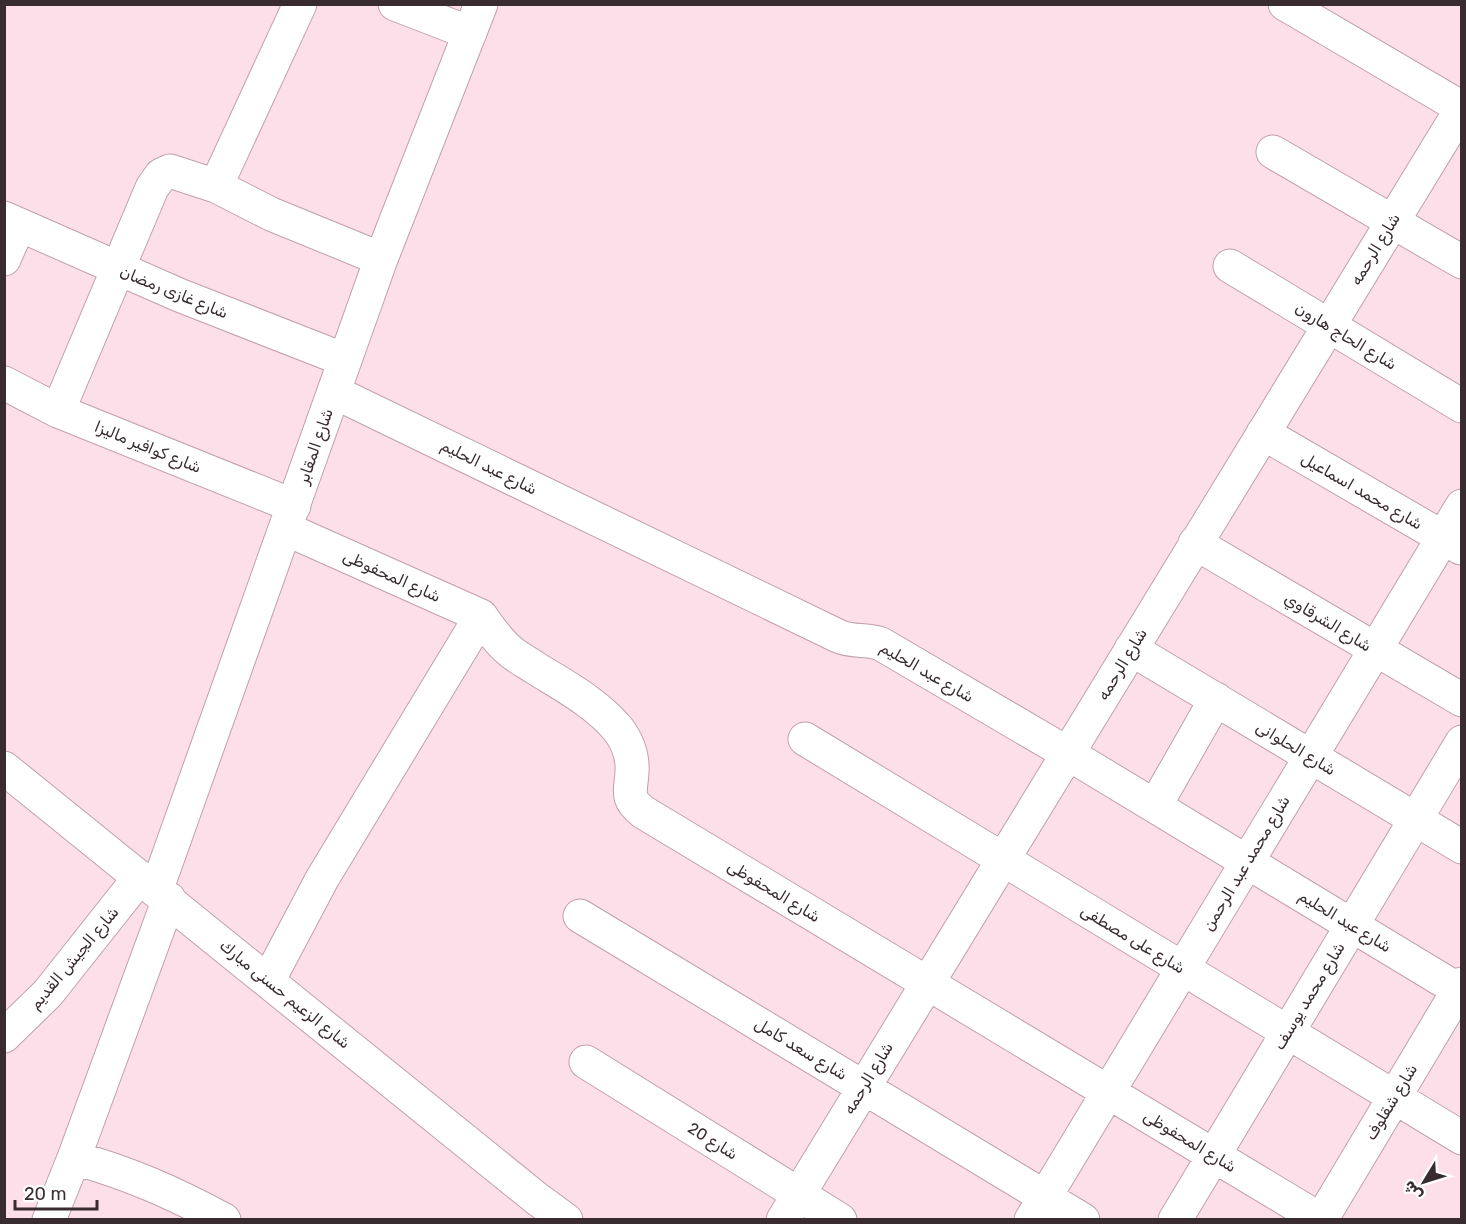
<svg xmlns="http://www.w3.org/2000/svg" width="1466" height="1224" viewBox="0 0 1466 1224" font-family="Rubik,'Noto Sans Arabic',sans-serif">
<rect width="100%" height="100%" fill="#fcdfe8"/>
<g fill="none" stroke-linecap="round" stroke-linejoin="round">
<!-- minor casing -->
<g stroke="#c1a0ab" stroke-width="35">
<path id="minor" d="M395,4L470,33
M1285,4L1462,108
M1273,152L1462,262
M216,186L300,4
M4,218L179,295L345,360
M4,259L19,225
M1230,266L1462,406
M4,383L58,411L294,506
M334,392L838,636C853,643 867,638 881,644L1067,753L1462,992
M58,411L152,188L161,175L170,171L216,186L271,214L381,259
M1263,433L1461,548
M286,529L481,616C490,629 498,641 510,651C518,658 528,663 537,669C566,687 596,703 618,729C627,741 633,756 632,772C631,791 625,798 643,812L1321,1220
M1195,543L1462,700
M1131,649L1462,847
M805,739L1462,1138
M4,768L536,1198L566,1220
M1155,806L1216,699
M156,891L381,259L481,4
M580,916L1083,1220
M268,981L322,879L481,616
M4,1036L48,993L140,877
M586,1062L840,1220
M74,1158C129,1173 174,1193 224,1220
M49,1220L74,1158L169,899
M783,1220L1462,108
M1031,1220L1462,506
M1175,1220L1462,742
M1321,1220L1462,984"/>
</g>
<!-- minor -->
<use href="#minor" stroke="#fff" stroke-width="33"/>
</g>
<g text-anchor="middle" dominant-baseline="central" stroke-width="5" stroke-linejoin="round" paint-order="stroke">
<!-- street labels -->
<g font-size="16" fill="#392c30" stroke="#fff">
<text transform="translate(1375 249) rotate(-59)">شارع الرحمه</text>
<text transform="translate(174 292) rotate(22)">شارع غازى رمضان</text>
<text transform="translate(1346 336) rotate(31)">شارع الحاج هارون</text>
<text transform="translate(315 446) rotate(-71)">شارع المقابر</text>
<text transform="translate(148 447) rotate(22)">شارع كوافير ماليزا</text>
<text transform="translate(489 467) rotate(26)">شارع عبد الحليم</text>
<text transform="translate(1362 491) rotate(30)">شارع محمد اسماعيل</text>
<text transform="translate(392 576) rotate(24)">شارع المحفوظى</text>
<text transform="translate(1328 622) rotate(31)">شارع الشرقاوي</text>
<text transform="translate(1122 664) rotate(-59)">شارع الرحمه</text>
<text transform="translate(927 672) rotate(30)">شارع عبد الحليم</text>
<text transform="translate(1296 748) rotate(31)">شارع الحلوانى</text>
<text transform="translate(1246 863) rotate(-59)">شارع محمد عبد الرحمن</text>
<text transform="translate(774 891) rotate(31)">شارع المحفوظى</text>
<text transform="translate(1345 921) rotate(31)">شارع عبد الحليم</text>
<text transform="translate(1133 939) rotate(31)">شارع على مصطفى</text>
<text transform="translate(74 958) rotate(-50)">شارع الجيش القديم</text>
<text transform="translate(285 994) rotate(39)">شارع الزعيم حسنى مبارك</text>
<text transform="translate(1309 996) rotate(-59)">شارع محمد يوسف</text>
<text transform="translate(801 1049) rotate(31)">شارع سعد كامل</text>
<text transform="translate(868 1078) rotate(-59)">شارع الرحمه</text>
<text transform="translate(1391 1102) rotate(-59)">شارع شقلوف</text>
<text transform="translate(713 1141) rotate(32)">شارع 20</text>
<text transform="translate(1190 1141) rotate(31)">شارع المحفوظى</text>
</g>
</g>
<!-- border -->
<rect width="1466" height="1224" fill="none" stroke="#392c30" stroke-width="12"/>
<!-- north arrow -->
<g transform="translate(1424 1182) rotate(232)" stroke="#ffffff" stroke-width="4.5" paint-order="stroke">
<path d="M0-4.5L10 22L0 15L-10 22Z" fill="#392c30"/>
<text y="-9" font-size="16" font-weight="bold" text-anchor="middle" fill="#392c30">ش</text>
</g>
<!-- scale -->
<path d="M15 1200v9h82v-9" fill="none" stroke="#392c30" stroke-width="3"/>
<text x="24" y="1200" font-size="18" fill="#392c30" stroke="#ffffff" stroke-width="4.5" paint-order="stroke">20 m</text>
</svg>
